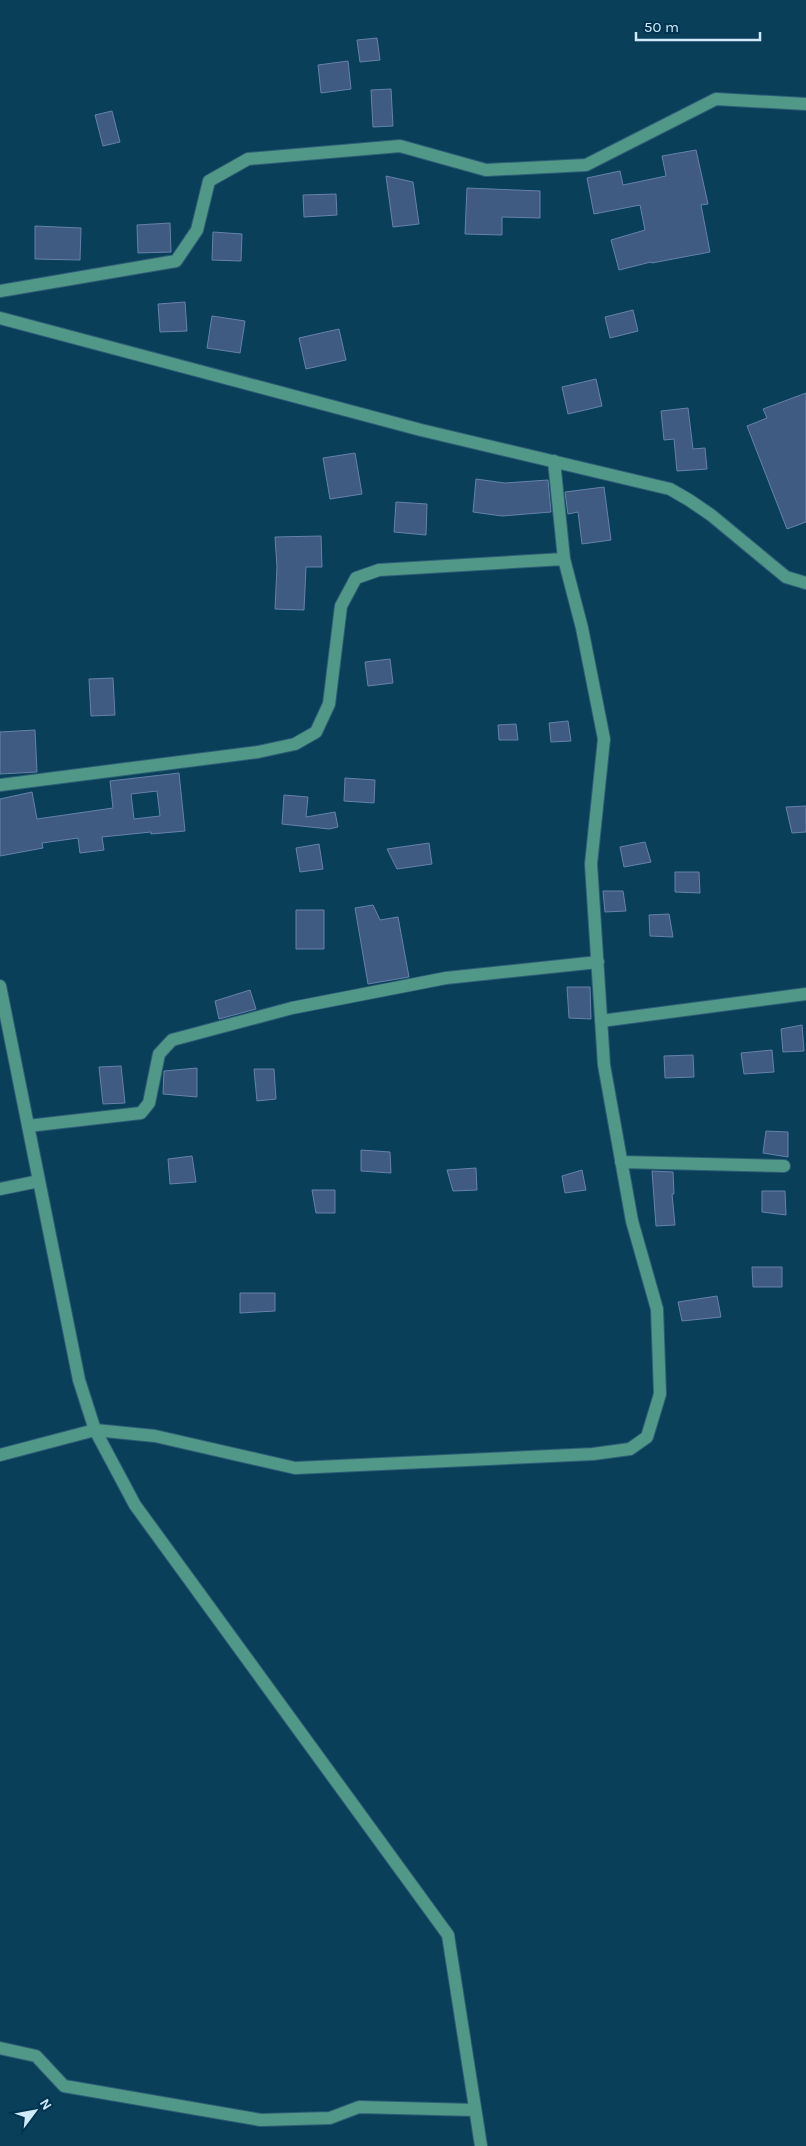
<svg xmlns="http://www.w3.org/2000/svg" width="806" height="2146" viewBox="0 0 806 2146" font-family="Karla,sans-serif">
<rect width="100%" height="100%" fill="#0a3f5a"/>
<!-- building -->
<path fill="#405b81" stroke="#6582aa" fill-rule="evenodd" d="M377,38L380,60L360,62L357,40Z
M348,61L351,89L321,93L318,65Z
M391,89L393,126L373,127L371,90Z
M112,111L120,142L103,146L95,115Z
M696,150L708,204L701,205L710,252L652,263L651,262L619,270L611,240L645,230L640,205L594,214L587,178L620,171L623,185L666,176L662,156Z
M386,176L413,182L419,224L393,227Z
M467,188L540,191V218L502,217V235L465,234Z
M336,194L337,215L304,217L303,195Z
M170,223L171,252L138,253L137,225Z
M35,226L81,228L80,260L35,259Z
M213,232L242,234L241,261L212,260Z
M185,302L187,331L160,332L158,304Z
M633,310L638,331L610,338L605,317Z
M212,316L245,321L240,353L207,348Z
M339,329L346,360L306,369L299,338Z
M596,379L602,406L568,414L562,387Z
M806,393V522L787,529L747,426L767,418L763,409Z
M688,408L693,449L705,448L707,469L677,471L674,439L664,440L661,411Z
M355,453L362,494L330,499L323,458Z
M476,479L505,483L548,480L551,512L502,516L473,512Z
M604,487L611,540L582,544L578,512L568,514L565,492Z
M396,502L427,504L426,535L394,532Z
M321,536L322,567H306L304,610L275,609L277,567L275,537Z
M390,659L393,683L368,686L365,662Z
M113,678L115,715L91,716L89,679Z
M568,721L571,741L551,742L549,723Z
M516,724L518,740H499L498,725Z
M35,730L37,772L0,774V732Z
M179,773L185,831L151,834V832L102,837L104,850L80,853L78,838L42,843L43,848L0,856V799L32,792L37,819L113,808L110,781ZM157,791L160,816L134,819L131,794Z
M345,778L375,780L374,803L344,801Z
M284,795L308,797L306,817L335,812L338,827L329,829L282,824Z
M806,806V832L792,833L786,807Z
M645,842L651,862L624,867L620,847Z
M429,843L432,864L397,869L387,849Z
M319,844L323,869L300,872L296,848Z
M675,872H699L700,893L675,892Z
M603,891H623L626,911L605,912Z
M373,905L380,920L398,917L409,977L368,984L355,908Z
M296,910H324V949H296Z
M669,914L673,937L650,936L649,915Z
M567,987H590L591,1019L569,1018Z
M250,990L256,1009L219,1019L215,1001Z
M802,1025L804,1051L783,1052L781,1029Z
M772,1050L774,1072L744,1074L741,1053Z
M693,1055L694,1077L665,1078L664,1056Z
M121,1066L125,1103L103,1104L99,1067Z
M197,1068V1097L163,1094L164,1071Z
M254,1069H274L276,1099L257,1101Z
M766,1131L788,1132V1157L763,1153Z
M361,1150L390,1152L391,1173L361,1171Z
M192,1156L196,1182L170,1184L168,1159Z
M476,1168L477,1190L453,1191L447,1170Z
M582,1170L586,1190L565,1193L562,1176Z
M652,1171L673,1172L674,1194H672L675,1225L656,1226Z
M312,1190H335V1213H316Z
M762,1191H785L786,1215L762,1212Z
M752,1267H782V1287H753Z
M240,1293H275V1311L240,1313Z
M717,1296L721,1317L682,1321L678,1302Z"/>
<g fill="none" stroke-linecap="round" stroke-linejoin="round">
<!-- minor casing -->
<g stroke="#2e5e77" stroke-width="14">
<path id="minor" d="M0,291L176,261L197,230L209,181L248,159L400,146L486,170L586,165L716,99L806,104
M0,318L421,430L670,489L689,500L711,515L786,577L806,583
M0,785L258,752L295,744L316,732L329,704L341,606L356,578L379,570L564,559
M0,986L79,1380L95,1430L135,1505L448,1935L481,2146
M601,1021L806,994
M28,1126L141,1113L149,1103L159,1054L172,1040L292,1008L446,978L598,962
M621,1162L784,1166
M0,1189L39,1181
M0,1455L95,1430L155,1436L295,1468L593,1454L630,1449L647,1437L660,1394L657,1309L632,1221L604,1065L591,864L604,739L582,628L564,559L554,461
M0,2048L36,2056L64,2086L261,2120L330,2118L359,2107L474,2110"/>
</g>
<!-- minor -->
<use href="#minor" stroke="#529888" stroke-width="12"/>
</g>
<!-- north arrow -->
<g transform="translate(35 2111) rotate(58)" stroke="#00344f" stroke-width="4" paint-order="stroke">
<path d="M0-4L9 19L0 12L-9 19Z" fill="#d1eafb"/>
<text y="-8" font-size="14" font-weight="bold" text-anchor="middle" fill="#d1eafb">N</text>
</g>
<!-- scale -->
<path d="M636 32v8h124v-8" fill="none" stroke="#d1eafb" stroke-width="2.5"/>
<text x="644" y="32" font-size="15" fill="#d1eafb" stroke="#00344f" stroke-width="4" paint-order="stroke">50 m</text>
</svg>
